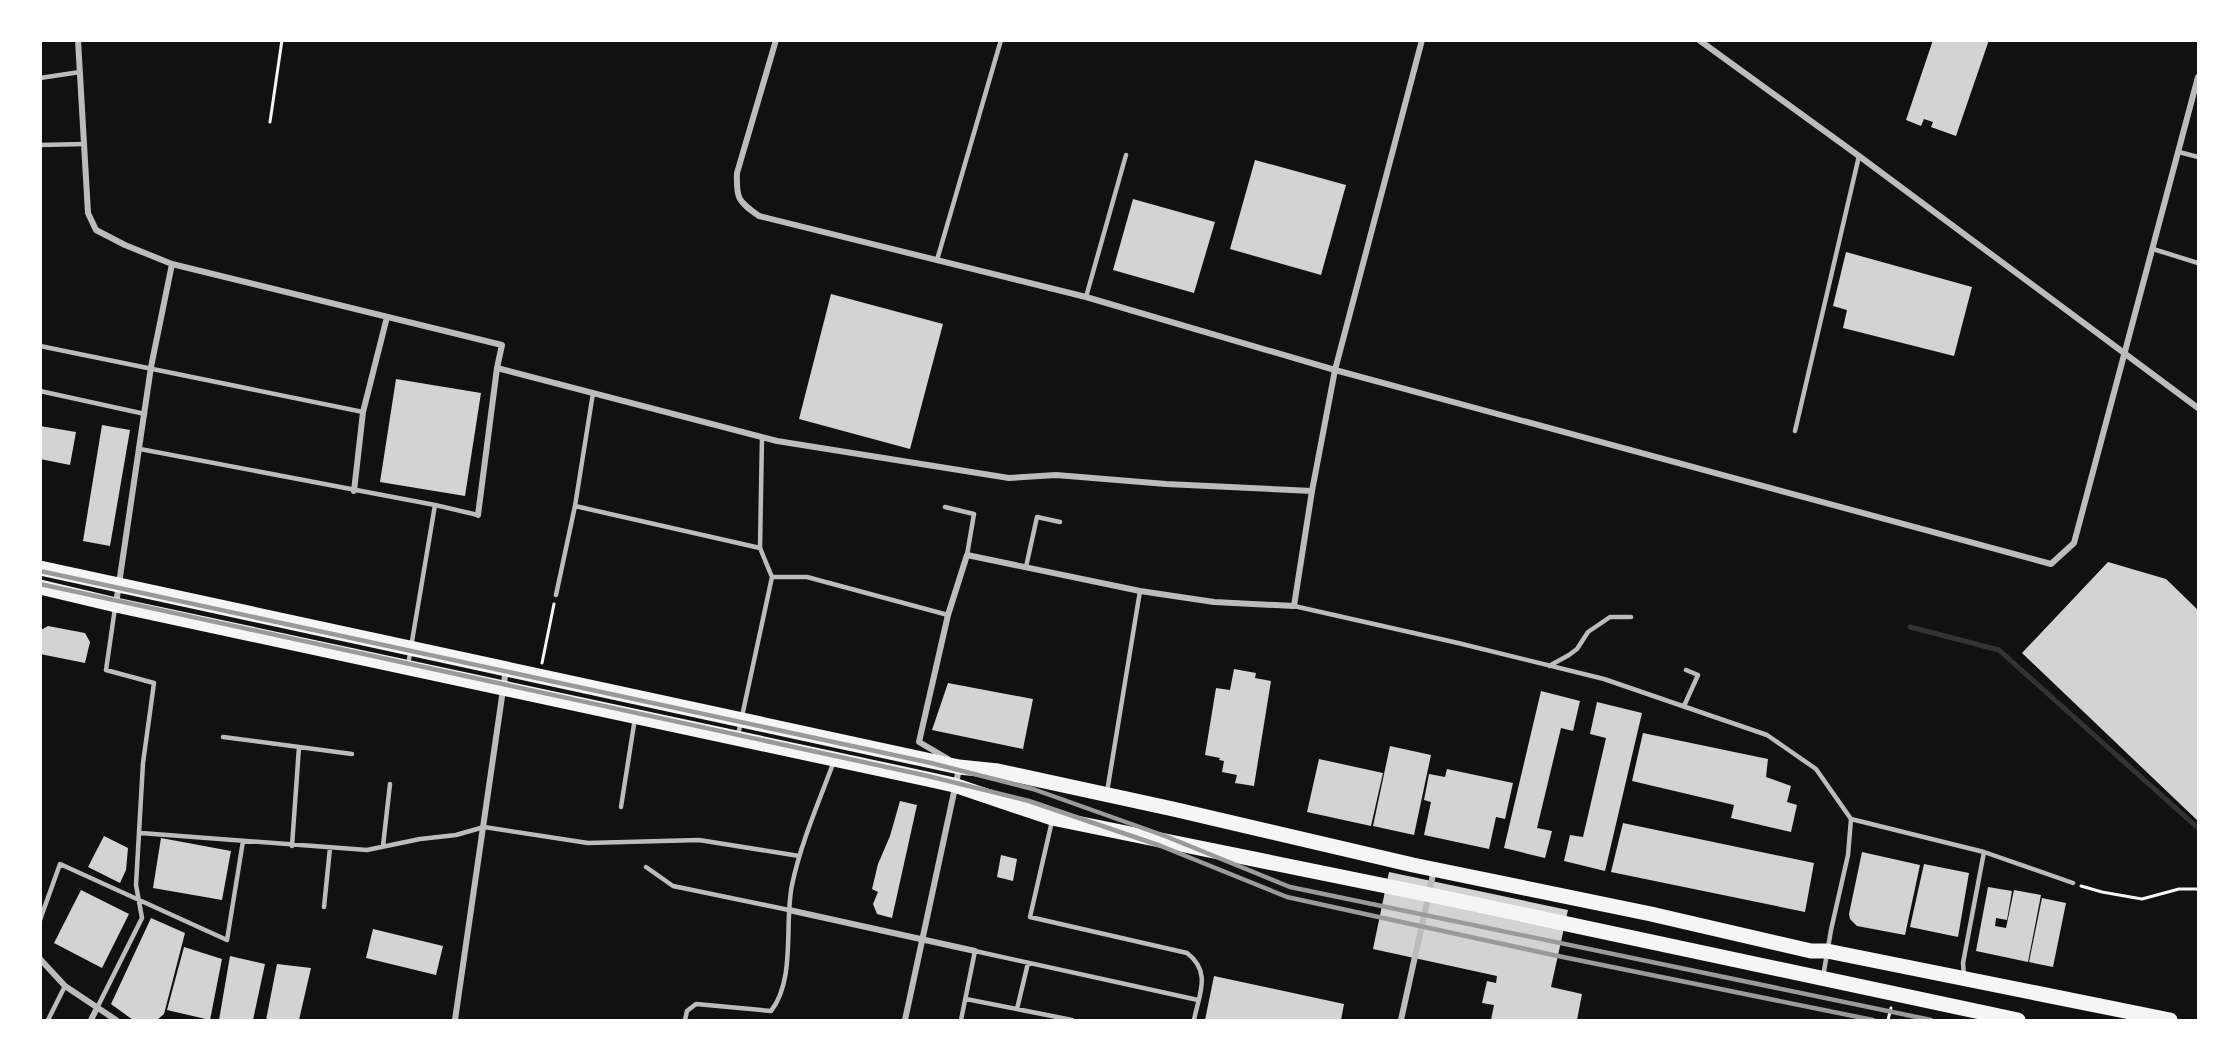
<svg xmlns="http://www.w3.org/2000/svg" width="2239" height="1061" viewBox="0 0 2239 1061" font-family="Ubuntu,sans-serif">
<rect width="100%" height="100%" fill="#111"/>
<g fill="none" stroke-linecap="round" stroke-linejoin="round">
<!-- stream -->
<path stroke="#333" stroke-width="5" d="M1910,627L1999,650L2198,828"/>
</g>
<!-- building -->
<path fill="#d3d3d3" d="M1933,40H1989L1956,136L1931,127L1933,122L1924,119L1921,126L1906,120Z
M1255,160L1346,185L1321,275L1230,249Z
M1133,199L1215,222L1194,293L1113,270Z
M1846,252L1972,287L1954,356L1843,328L1847,310L1833,306Z
M831,294L943,324L910,449L799,419Z
M396,379L481,393L465,496L380,482Z
M102,425L130,430L110,546L83,541Z
M40,426L76,432L70,465L40,459Z
M2108,562L2166,579L2198,610V821L2022,653Z
M48,626L85,633L90,642L85,663L40,654L41,630Z
M1234,669L1256,673L1255,678L1271,681L1254,786L1235,783L1237,775L1222,772L1224,761L1219,760L1220,758L1205,755L1216,688L1230,690Z
M948,683L1033,699L1023,749L932,730Z
M1541,691L1580,701L1573,731L1561,728L1537,828L1552,831L1545,858L1504,848Z
M1597,702L1642,713L1605,871L1564,861L1570,835L1583,837L1606,738L1590,734Z
M1643,733L1768,759L1766,777L1791,786L1787,802L1797,805L1791,832L1731,818L1734,805L1632,781Z
M1390,746L1431,755L1414,835L1373,826Z
M1319,759L1383,773L1371,826L1307,812Z
M1447,769L1513,783L1505,819L1496,817L1489,849L1424,835L1431,802L1424,800L1429,774L1445,777Z
M900,801L917,805L892,918L877,914L873,904L878,892L872,889L878,864L890,836Z
M1623,823L1814,863L1805,912L1611,872Z
M104,836L128,848L126,870L120,883L88,867Z
M161,838L231,851L222,900L153,888Z
M1862,852L1920,865L1905,935L1857,926L1850,919L1849,914Z
M1001,855L1017,859L1013,881L997,877Z
M1924,864L1969,873L1958,937L1910,927Z
M1389,872L1568,910L1551,987L1582,994L1577,1020H1491L1494,1005L1482,1003L1487,981L1496,983L1497,976L1373,949Z
M1988,887L2012,891L2007,920L1996,918L1995,926L2006,928L2014,890L2041,895L2028,962L1976,951Z
M81,890L129,914L102,968L54,943Z
M2042,898L2066,903L2053,967L2029,962Z
M151,918L185,933L164,1014L157,1020H133L111,1004Z
M373,929L443,946L436,975L366,958Z
M184,947L222,959L210,1020L167,1010Z
M230,956L265,964L253,1020H219Z
M277,964L311,968L299,1020H266Z
M1214,976L1344,1004L1341,1020H1205Z"/>
<g fill="none" stroke-linecap="round" stroke-linejoin="round">
<!-- path -->
<path stroke="#f5f5f5" stroke-width="3" d="M270,122L282,40
M542,663L554,604
M2081,886L2102,892L2142,899L2179,889H2198
M1888,1020L1891,1008"/>
<!-- service -->
<path stroke="#bcbcbc" stroke-width="4.5" d="M40,78L80,72
M40,145L85,144
M2179,152L2198,157
M2153,249L2198,263
M937,260L1001,40
M1086,297L1126,155
M40,346L363,412
M40,391L145,414
M1795,431L1859,156
M762,437L760,548L772,577
M140,449L435,505L478,515
M575,506L760,548
M945,507L974,514L967,555
M1026,567L1037,517L1060,522
M556,595L575,506L593,393
M1294,606L1458,643L1604,679L1767,735L1816,769L1851,819L1848,855L1831,930L1823,977
M408,665L435,505
M1549,666L1569,655L1577,649L1588,632L1610,617H1631
M1684,706L1698,675L1686,670
M738,735L772,577H807L948,615
M223,737L352,754
M1107,792L1140,591
M621,807L635,718
M1851,819L1984,852L2073,883
M1052,821L1030,917L1187,953C1212,972 1199,994 1194,1020
M141,833L367,850L420,839L456,835L484,827L588,843L699,840L799,856
M292,846L299,747
M383,846L390,784
M646,867L673,886L789,910
M324,907L330,848
M40,920L60,864L227,940L243,841
M1964,976L1963,963L1984,852
M966,999L1072,1020
M97,1008L142,918L136,885L143,763L154,683L106,670L115,608
M1017,1009L1028,963
M48,1020L65,986
M685,1020L687,1011L696,1004L771,1011C796,979 784,923 792,885C801,842 819,802 834,761
M961,1020L975,951L1198,1000"/>
<!-- minor -->
<path stroke="#bcbcbc" stroke-width="6" d="M78,40L88,213L96,230L125,245L172,264L151,367L116,604
M776,40L737,173C736,199 738,201 759,216L1086,297L1335,370L2051,564L2074,543L2198,77
M1699,40L1859,156L2198,408
M172,264L502,345L497,368L777,441L1009,478L1056,475L1166,484L1312,491
M354,491L363,412L387,317
M478,515L497,368
M948,759L919,742L948,615L967,555L1140,591L1214,602L1294,606L1312,491L1335,370L1422,40
M789,910L975,951
M40,959L65,986L116,1020
M91,1020L97,1008
M455,1020L506,669
M905,1020L959,769
M1401,1020L1434,870"/>
<!-- primary -->
<path stroke="#f5f5f5" stroke-width="15" d="M40,568L959,767L998,771L1173,809L1413,865L1651,914L1811,951H1827L2170,1020
M40,587L116,605L927,779L954,785L1052,818L1450,899L2018,1020"/>
<!-- rail -->
<path stroke="#9a9a9a" stroke-width="4.5" d="M40,571L931,763L1033,789L1165,836L1290,887L1931,1020
M40,584L928,776L1029,801L1161,846L1287,897L1553,955L1873,1020"/>
</g>
<!-- border -->
<rect width="2239" height="1061" fill="none" stroke="#ffffff" stroke-width="84"/>
</svg>
